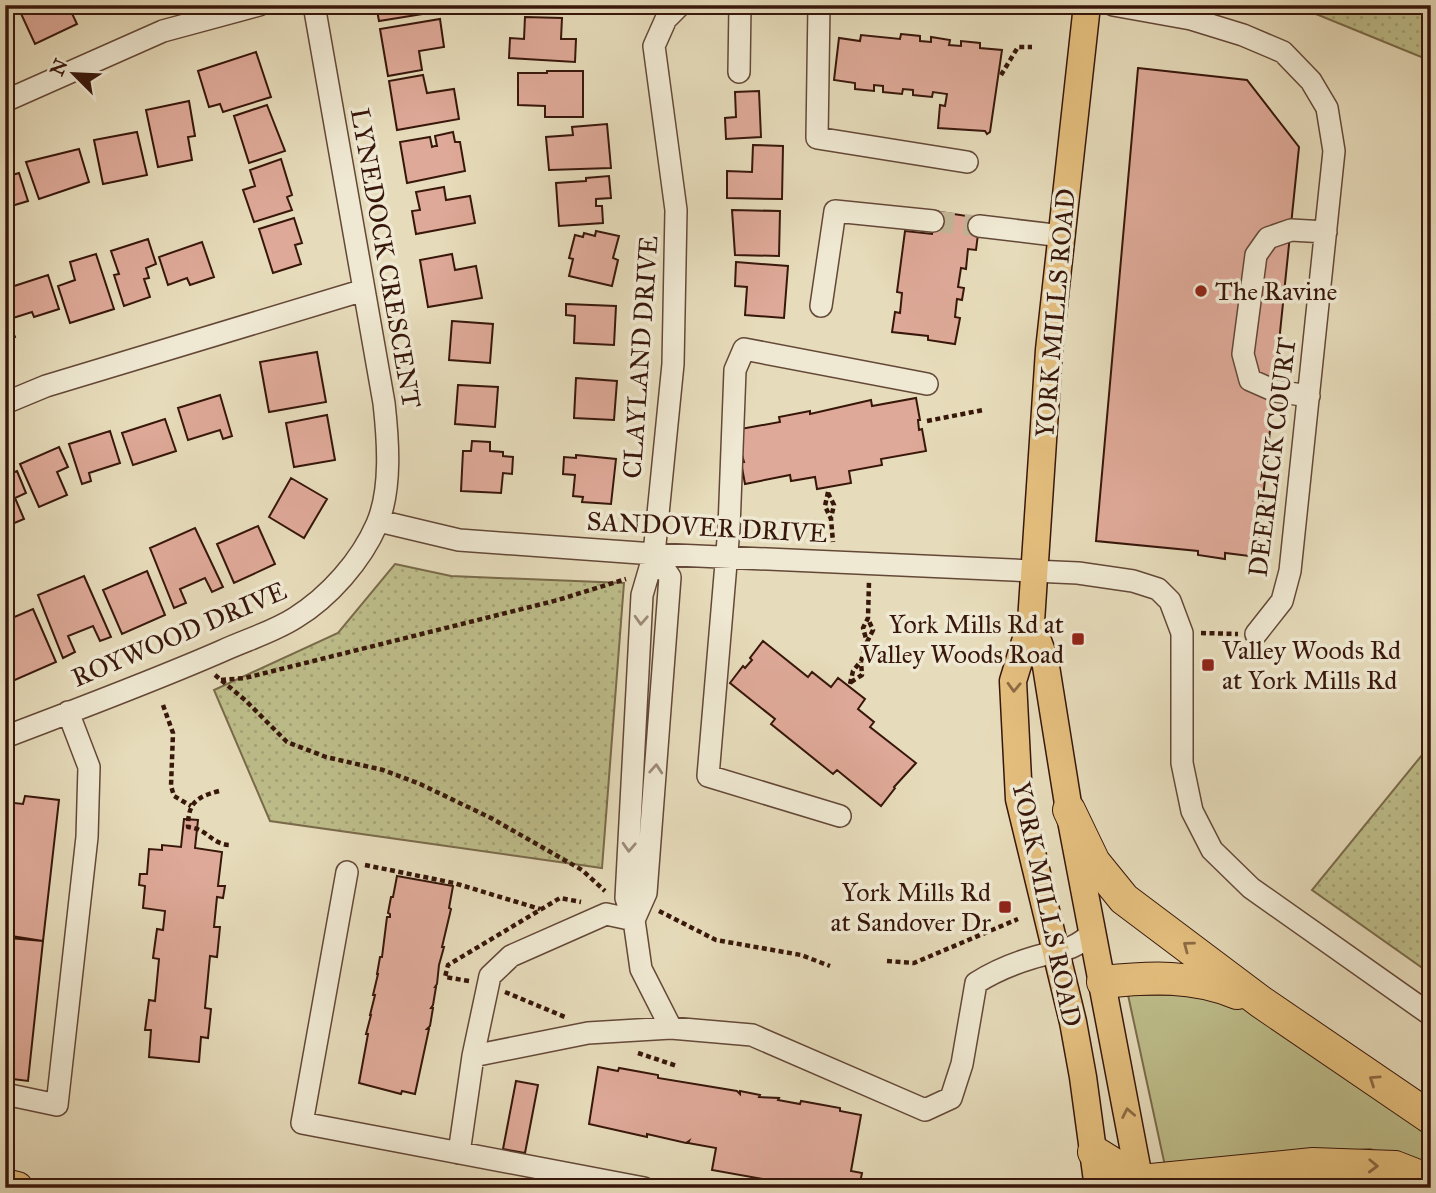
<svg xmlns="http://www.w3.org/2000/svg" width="1436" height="1193" viewBox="0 0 1436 1193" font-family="'IM FELL Great Primer',serif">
<defs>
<pattern id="park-dots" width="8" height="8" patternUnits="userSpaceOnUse" patternTransform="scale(1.75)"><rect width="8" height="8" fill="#bdbd8a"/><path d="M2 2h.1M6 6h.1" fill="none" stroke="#a3a276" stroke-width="1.8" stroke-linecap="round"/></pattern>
</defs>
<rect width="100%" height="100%" fill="#e6dbba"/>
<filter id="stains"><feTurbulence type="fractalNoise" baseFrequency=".00286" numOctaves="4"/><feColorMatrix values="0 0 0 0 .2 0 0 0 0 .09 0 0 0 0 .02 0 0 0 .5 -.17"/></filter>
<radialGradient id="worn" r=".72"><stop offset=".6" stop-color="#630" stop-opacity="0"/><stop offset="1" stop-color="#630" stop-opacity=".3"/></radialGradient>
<!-- grass -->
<path fill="#bdbd8a" stroke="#7a6a4a" stroke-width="2" d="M1128,995H1197L1250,1009L1431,1135V1169L1370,1149L1165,1166Z"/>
<!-- park -->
<path fill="url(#park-dots)" stroke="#7a6a4a" stroke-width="2" d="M1294,5H1431V61Z
M395,564L451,576L624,583L602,868L270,821L214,690L338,633Z
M1431,744V974L1312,890Z"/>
<!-- building -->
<path fill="#dea998" stroke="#38170b" stroke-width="2" d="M17,5H68L77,24L35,44Z
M376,5H421L423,14L379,21Z
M525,17L562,18L561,39H576L575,62L509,58L510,38L524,39Z
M440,19L444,47L419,51L422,70L388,76L380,29Z
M901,34L920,36V41L931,42V37L950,40L949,45L961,46V41L980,43V48L1002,50L990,132L987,134L985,131L938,128L940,105L945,106L947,94L933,92L932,97L913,95V90L903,89L902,94L883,92V86L874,85V91L855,89V83L834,80L839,38L860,41L861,35L900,39Z
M256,52L271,97L223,112L220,104L209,107L198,71Z
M1138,68L1247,80L1299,147L1257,557L1225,553V559L1198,555V551L1096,541Z
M547,71H583V117H545V106L518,105V73H547Z
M423,75L427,93L454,89L459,119L397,130L389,81Z
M759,91L761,137L726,139L725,118L736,117L735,92Z
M189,101L195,136L188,137L192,160L158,167L146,110Z
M267,105L285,151L249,163L234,116Z
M607,124L611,168L549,170L546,137L573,135L572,127Z
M137,132L147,175L103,184L94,140Z
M453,132L455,142H460L465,171L407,183L400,142L430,137L432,147L435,146H437L435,136Z
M753,145L783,146L782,199L727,198V171L752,172Z
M79,149L89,182L39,199L26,162Z
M281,159L292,195L287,197L292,210L254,222L243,190L255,186L250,170Z
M19,173L28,201L5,208V177Z
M609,176L611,198L596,199V206H602L603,223L559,226L556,183L586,181V178Z
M444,187L446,200L470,196L475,223L416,234L412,211L420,210L416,192Z
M732,210L780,211L779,256L735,255Z
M934,211L980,218L976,250L968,249L966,269L961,268L958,287L964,288L962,300L957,299L955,317L960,318L955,344L928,340V336L892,332L895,312L900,313L902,293L897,292L905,231L932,234Z
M294,218L302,243L295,245L301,264L273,273L259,229Z
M596,231L619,236L613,258L618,260L612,286L569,276L573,259L569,258L575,235L583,237L584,233L595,236Z
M148,239L156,264L146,268L149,278L144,279L150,297L124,306L114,275L119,274L111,251Z
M202,242L214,277L190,285L187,278L168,285L159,257Z
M96,254L114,309L70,323L58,286L75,280L70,262Z
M452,254L455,270L476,266L482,298L428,307L420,260Z
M736,262L788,266L784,318L745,315L747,287L735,286Z
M48,275L59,309L34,317L32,312L13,318L5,289Z
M566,304L616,306L614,345L574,343L575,316L566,315Z
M5,314L15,337L5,341Z
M452,321L493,324L490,363L449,360Z
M317,352L326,402L269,412L260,362Z
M576,378L617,381L614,420L574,418Z
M458,385L498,387L495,427L455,424Z
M220,395L232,436L223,439L220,430L188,440L178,408Z
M916,398L920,420H918L919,430L922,429L926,451L881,459L882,465L849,471L851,483L817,489L815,477L791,481L790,475L745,484L741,462H744L735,430L780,422L779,417L810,411V414L871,400L872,406Z
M327,415L335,460L294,467L286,423Z
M165,419L176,451L133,465L122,433Z
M110,431L120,463L89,473L91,481L82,484L69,444Z
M472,441L490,442V451L503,452V456L513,457L512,474L503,473L501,493L461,491L463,451H471Z
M59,447L68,467L57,472L67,495L39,507L20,464Z
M576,455L616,459L611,504L582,502L583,497L573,496L575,475L563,474L564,457L576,458Z
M17,471L26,493L15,498L24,519L5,527V476Z
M291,478L327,499L304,538L269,517Z
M258,526L275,564L234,583L217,544Z
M195,528L223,587L212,592L205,578L180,589L186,603L174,608L150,548Z
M147,571L165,615L122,634L103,590Z
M84,576L111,637L100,641L93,626L68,636L75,652L63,658L38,595Z
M33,609L56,662L8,683L5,676V621Z
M763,641L808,677L812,672L831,687L838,678L865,699L858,709L874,722L870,727L916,763L894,787L895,788L881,806L837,770L833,774L771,724L775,719L730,683L743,666L745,668L752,660L750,658Z
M25,796L59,800L43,941L5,935V802L23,804Z
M184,819L198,820L195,848L222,852L218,886H225L223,898L217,897L214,927H220L217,957L210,956L205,1008L211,1009L208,1038L201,1037L199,1062L149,1057L151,1030H145L149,1000L155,1001L159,959L153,958L157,929L163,930L165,911L143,908L145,886L139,885L140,874H147L149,849L162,850V845L181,847Z
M397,876L453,886L449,908L451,909L442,947H444L439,965L437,984L435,987H436L433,1005L431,1008H433L430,1026L427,1029H429L415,1094L402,1091L401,1094L359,1083L368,1034H366L371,1015H370L375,995H373L378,974H377L380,957H382L387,917H390V914L388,913L391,897H393Z
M9,938L43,941L28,1081L5,1078V940H9Z
M598,1067L618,1071L619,1068L658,1075V1078L737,1091L740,1094V1091L760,1095L759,1097L779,1098L778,1100L800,1104L801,1101L840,1108V1111L861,1115L851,1171L862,1173L859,1188H790L791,1184L712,1170L716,1148L688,1143L689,1141L686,1143L647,1134V1137L589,1124Z
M516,1081L538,1085L525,1153L503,1149Z"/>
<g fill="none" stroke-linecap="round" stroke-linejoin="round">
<!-- minor-tunnel -->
<path stroke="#c3b497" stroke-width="21" stroke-dasharray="21 10" stroke-linecap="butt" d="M933,221L979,226"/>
<!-- minor casing -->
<g stroke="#644837" stroke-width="24">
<path id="minor" d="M819,5L817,138L967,162
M1113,5L1191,19L1243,35L1283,52L1311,81L1327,108L1334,151L1290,571L1282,601L1256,634
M739,72L740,5
M5,101L163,31L259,5
M979,226L1062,236
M821,306L835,211L933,221
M1309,396L1275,391L1250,380L1243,354L1256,255L1268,238L1291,230L1326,232
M5,403L46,386L364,290
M379,521L459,540L654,554L1078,573L1133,581L1158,589L1170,601L1182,633V763L1192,811L1212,850L1251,888L1431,1015
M654,554L670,577L646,893L634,920L626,898L642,595L654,554L673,364L676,210L654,46L666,19L680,5
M5,737C78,709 151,682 222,651C246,640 273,632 295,618C329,597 361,561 377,524C392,489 388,439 384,403L314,5
M840,816L708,776L729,528L735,370L744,349L927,384
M347,872L302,1123L644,1188
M671,1028L752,1035L925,1110L951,1098L962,1064L976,983C993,972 1012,964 1032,958C1057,950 1071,953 1092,933
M5,1094L57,1105L87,837L89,767L68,712
M459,1153L473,1056L490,976L511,956L606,914L634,920L641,969L671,1028L588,1033L473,1056"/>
</g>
<!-- major casing -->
<g stroke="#38170b" stroke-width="29">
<path id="major" d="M1087,5L1049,350L1031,622L1013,681L1019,799L1073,1022L1083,1077L1098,1188
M1031,622L1045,660L1069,810L1141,1188"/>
</g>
<!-- highway casing -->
<g stroke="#38170b" stroke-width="34">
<path id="highway" d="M1069,810L1094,862L1124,899L1261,1002L1431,1118
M1103,982C1150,977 1193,975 1237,993
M1094,1152L1141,1181L1313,1164L1395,1167L1431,1181
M5,1185L17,1188"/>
</g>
<!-- path -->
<path stroke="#38170b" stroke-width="4.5" stroke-dasharray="5 3.5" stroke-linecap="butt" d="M1001,75L1018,47H1032
M927,421L983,410
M828,492L825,506L831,519L833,542
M828,493L834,505L831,518
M1201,633L1238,634
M867,642L873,630L868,619
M215,675L245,700L287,742L326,757L383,770L420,784L491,818L582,870L605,891
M221,680L245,678L558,600L626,579
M851,682L862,675L861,662
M850,684L853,671L861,661L867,642L863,628L868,618L869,581
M163,705L173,733L171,786L174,796L191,806
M219,791C197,797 188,802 188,827C209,829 211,845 231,845
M365,865L454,883L540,909
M659,911L716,940L801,955L830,966
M887,961L914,963L1018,919
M469,981L445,977L448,965L560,898L581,902
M505,992L565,1017
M638,1053L677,1066"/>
<!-- minor -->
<use href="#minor" stroke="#efe8d2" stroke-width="21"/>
<!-- major -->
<use href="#major" stroke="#e3be7d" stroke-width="26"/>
<!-- highway -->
<use href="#highway" stroke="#e3be7d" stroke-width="32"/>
</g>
<!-- one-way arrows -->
<defs><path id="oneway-chevron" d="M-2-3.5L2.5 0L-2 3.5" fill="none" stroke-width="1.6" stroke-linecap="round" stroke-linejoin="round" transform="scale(1.75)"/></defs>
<g stroke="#9d8a78">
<use href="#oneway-chevron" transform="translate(641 620) rotate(93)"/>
<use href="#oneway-chevron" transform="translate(656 769) rotate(-86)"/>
<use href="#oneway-chevron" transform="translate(629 847) rotate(93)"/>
</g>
<g stroke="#8e6a44">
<use href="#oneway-chevron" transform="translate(1014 687) rotate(92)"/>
<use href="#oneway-chevron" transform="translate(1188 946) rotate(-143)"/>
<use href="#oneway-chevron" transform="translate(1374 1080) rotate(-146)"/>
<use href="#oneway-chevron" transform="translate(1128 1113) rotate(-101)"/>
<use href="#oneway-chevron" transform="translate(1373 1166) rotate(2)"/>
</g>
<!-- markers -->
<g fill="#8f2418" stroke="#efe8d2" stroke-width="2.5">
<circle cx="1201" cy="291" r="7"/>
<rect x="1071" y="632" width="14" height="14" rx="3.5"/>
<rect x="1201" y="658" width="14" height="14" rx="3.5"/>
<rect x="998" y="900" width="14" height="14" rx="3.5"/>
</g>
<g text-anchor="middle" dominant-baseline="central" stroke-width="7" stroke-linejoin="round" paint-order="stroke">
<!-- street labels -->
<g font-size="26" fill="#38170b" stroke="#efe8d2">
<text transform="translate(386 258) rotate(80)">LYNEDOCK CRESCENT</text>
<text transform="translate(1055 313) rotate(-85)">YORK MILLS ROAD</text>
<text transform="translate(640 357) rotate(-86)">CLAYLAND DRIVE</text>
<text transform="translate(1272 457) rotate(-83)">DEERLICK COURT</text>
<text transform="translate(707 527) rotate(3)">SANDOVER DRIVE</text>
<text transform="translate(179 634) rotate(-23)">ROYWOOD DRIVE</text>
<text transform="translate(1047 904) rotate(78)">YORK MILLS ROAD</text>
</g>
<!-- poi labels -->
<g font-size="26" fill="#38170b" stroke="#efe8d2" text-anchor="start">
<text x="1215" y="291">The Ravine</text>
<text x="1064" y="624" text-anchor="end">York Mills Rd at<tspan x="1064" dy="30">Valley Woods Road</tspan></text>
<text x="1222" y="650">Valley Woods Rd<tspan x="1222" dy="30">at York Mills Rd</tspan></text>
<text x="991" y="892" text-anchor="end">York Mills Rd<tspan x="991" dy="30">at Sandover Dr</tspan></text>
</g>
</g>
<!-- margin -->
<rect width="1436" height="1193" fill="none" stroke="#e6dbba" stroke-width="28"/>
<rect x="7" y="7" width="1422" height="1179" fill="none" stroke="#38170b" stroke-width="3.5"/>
<rect x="14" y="14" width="1408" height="1165" fill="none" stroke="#38170b" stroke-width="2"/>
<!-- north arrow -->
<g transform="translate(74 74) rotate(294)" stroke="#efe8d2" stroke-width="5" paint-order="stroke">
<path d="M0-5L12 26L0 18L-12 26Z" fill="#38170b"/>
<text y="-10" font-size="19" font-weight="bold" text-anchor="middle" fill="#38170b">N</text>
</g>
<rect width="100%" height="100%" filter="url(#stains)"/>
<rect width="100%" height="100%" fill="url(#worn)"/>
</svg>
